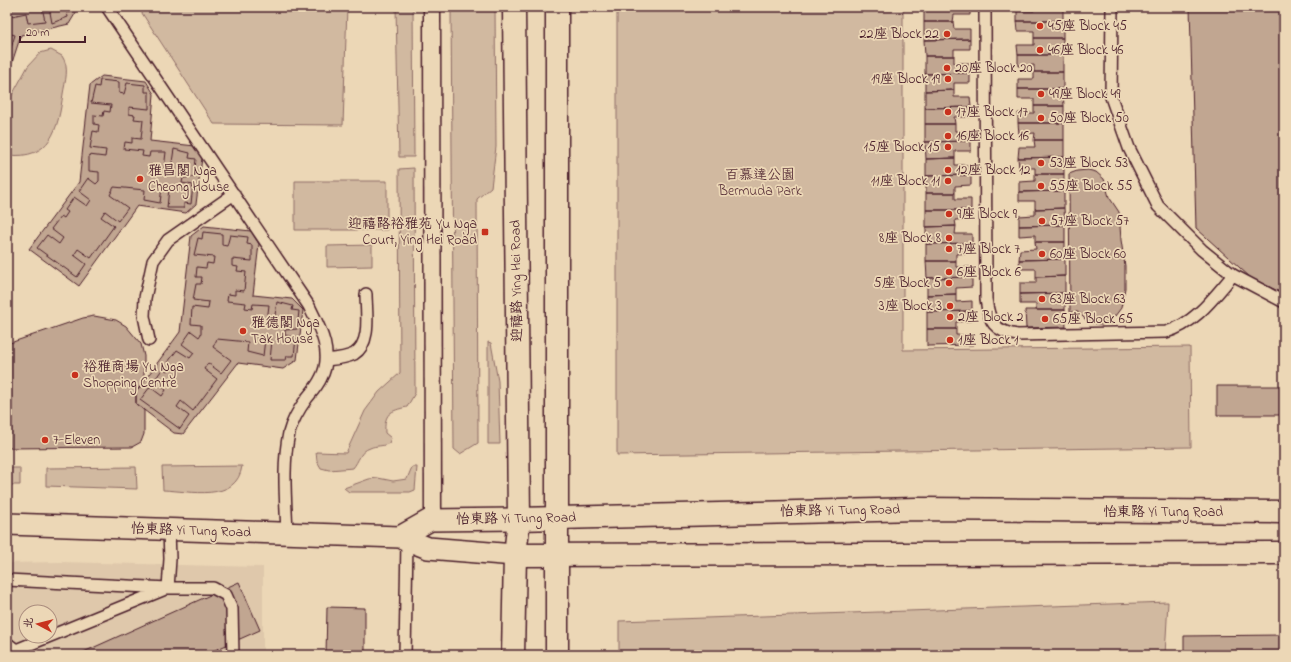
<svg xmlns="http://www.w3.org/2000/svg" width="1291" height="662" viewBox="0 0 1291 662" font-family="'Indie Flower','LXGW WenKai TC',sans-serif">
<rect width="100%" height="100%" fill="#ecd7b6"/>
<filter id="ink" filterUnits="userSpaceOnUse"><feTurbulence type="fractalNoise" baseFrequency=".025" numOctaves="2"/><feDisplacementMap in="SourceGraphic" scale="8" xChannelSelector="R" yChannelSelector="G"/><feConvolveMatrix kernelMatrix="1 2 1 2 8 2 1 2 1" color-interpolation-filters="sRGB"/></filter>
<g filter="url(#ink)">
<!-- built -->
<path fill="#dfc8ab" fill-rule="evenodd" d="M59,562L263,567V655H7V563ZM26,612H50V636H26Z"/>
<!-- green -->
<path fill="#d1b9a0" stroke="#8e6c66" d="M138,7H347L343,125L214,124Z
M396,7H413L414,157H399Z
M451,7H495L496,147L491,187L477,199L478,443L460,454L454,449Z
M617,7H903V350L1190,347L1191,447L617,455Z
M51,50L62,56C70,68 65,81 63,94C58,129 51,160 8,155L7,107L11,97L28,66L40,53Z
M414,168L415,393L407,407C390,411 384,413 385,433L391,438L389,443C383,447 376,445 370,448C360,451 359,461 353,468L329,470L321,468L317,461L316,452L346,453L365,411L379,392L400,373L399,169Z
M295,181H387V230H295Z
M372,245V266L327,267V246Z
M488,342L491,343L498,381L500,444H488Z
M242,466C237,503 190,491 163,490L162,467Z
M136,467L137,489L46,486V468Z
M412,467H417L415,490L410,492H349L344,488L369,479L378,478L393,481L407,479Z
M7,468H20V485H7Z
M1168,602L1165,655H619V621Z"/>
<!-- building -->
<path fill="#c1a691" stroke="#4a1f2b" d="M7,7H42L45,21L28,23L26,13L7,17Z
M7,7H78V9L69,24L21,35L7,78Z
M49,7H73L74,11L67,13L68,17L52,23Z
M924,7H970V15H954L953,22H924Z
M1033,7H1063V21H1017V11H1034Z
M1190,7H1284V294L1251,278L1196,228Z
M1017,21H1063V38H1034V31H1018Z
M924,22H953L954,29H970V39L924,40Z
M7,33L15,35L10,51L7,50Z
M1034,38H1063V55H1018L1017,45H1034Z
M970,39V49H954V56H925L924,40Z
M1018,55H1063V72H1034V65L1018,66Z
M925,56H954V63H970V73L925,74Z
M1034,72H1063V89H1018V79H1034Z
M970,73V83H954V90L925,91V74Z
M102,76L146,81L154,94L150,141L195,146L202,158L196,204L186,213L137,206L79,286L29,249L79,182L90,85Z
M100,80L119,82V93L124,94L127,83L145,85V92H149V109L129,107V114L135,115L134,119L143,120L141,139L132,138V143L125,142L124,149L143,151L142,156L149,157L150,152H166L164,169H171L174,149L190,153L189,158L196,159L194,177L183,178L182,183L193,185L191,204L184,203V208H167L169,188L162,187L160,203L144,200L145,190L114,187L110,195L128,208L118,221L105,211L101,217L114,226L91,258L78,249L74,255L86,264L77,277L37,248L47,235L59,244L63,238L51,229L61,216L64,218L68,212L65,210L74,197L87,206L91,200L79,191L88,178L96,184L99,181V172L89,171V155L105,157L106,150L90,148L93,131L98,132L99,125L94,124V115L103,116L104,111L110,112L111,105L91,103L95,86L99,87Z
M1018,89H1063L1064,106H1034V99H1018Z
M954,90V97H970L971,107L925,108V91Z
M1034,106H1064V123H1018V113H1034Z
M971,107L970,117H954L955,124H925V108Z
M1018,123H1064V140H1034L1035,133L1019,134Z
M925,124H955V131H971V141L925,142Z
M1034,140H1064V157L1018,158L1019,147H1035Z
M971,141V151H955V158L926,159L925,142Z
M1064,157V174H1035V168H1019L1018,158Z
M955,158V165H971V175L926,176V159Z
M1088,170L1096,172L1104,179L1109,197L1119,212L1121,240L1125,266V288L1121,308L1115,316L1101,325L1088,322L1078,312H1070L1069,174L1077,171Z
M1035,174H1064V191L1019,192V182L1035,181Z
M971,175V185L955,186V193H926V176Z
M1064,191V208L1035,209V201H1019V192Z
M926,193H955V199H971V210H926Z
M1064,208L1065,225L1019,226V216L1035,215V209Z
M926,210H971V219L955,220L956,226L926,227Z
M1065,225V242H1035V235L1019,236V226Z
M204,226L251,231L259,244L253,295L292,299L303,310L297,360L283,369L238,363L183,434L174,433L136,404V392L180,332L191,236Z
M956,226L955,234H972V243L926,244V227Z
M203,232L222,234V245L227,246L230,235L248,237L247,244L252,245V261L232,259V266L238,267L237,271L246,272L244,291L235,290V295L228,294L227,301L246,303L245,308L252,309L253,304L269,305L267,321L274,322L277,302L293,306L292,310L299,311L297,329L285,330V335L296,338L294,356H287L286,360H270L272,340L265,339L263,356L247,352L248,342L217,339L213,347L231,360L221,373L208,363L204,369L217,379L193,411L181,401L177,407L189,416L180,429L140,400L150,387L162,396L166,390L154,381L163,368L167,371L171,365L168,362L177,350L190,358L194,353L182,344L191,331L199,337L201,334V325L191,324L192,307L208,309L209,302L193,300L196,284H201L202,277H196L197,267L206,268L207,263L213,264L214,257L194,255L198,238L202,239Z
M1035,242H1065V259L1019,260L1020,250L1036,249Z
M972,243V253L956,254V261H926V244Z
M1065,259V276L1036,277V269H1020L1019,260Z
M926,261H956V267H972V277L927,278Z
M1065,276V293L1020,294V283H1036V277Z
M972,277V287L956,288V294L927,295V278Z
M1065,293V310H1036V304H1020V294Z
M956,294V302L972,301V311L927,312V295Z
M1025,310H1065L1066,327L1026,328Z
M972,311V321L956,322V329H927V312Z
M94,316L116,320L126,326L141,344L144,356V383L136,392V404L144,410V434L141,442L132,447L7,448V344L83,318Z
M927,329H956V335H972L973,345L927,346Z
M1217,386H1284V415H1217Z
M239,582L260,630L204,655H77Z
M327,607L365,608V655H326Z
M1284,635V655H1184V636Z"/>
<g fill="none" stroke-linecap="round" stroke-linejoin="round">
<!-- service casing -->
<g stroke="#4a1f2b" stroke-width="14">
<path id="service" d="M107,7L309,306C320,328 334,354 321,378C318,385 312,392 307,398C299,409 292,421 289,433C282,466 286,502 287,534
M985,7L986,299C989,322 994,331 1017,335L1166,332C1195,324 1214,297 1233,275
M1112,7L1111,97L1129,148L1158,206L1202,250L1233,275L1284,302
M149,340L144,316L145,298L153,261L168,240L234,194
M326,360C335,359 346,358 354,354C372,343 366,312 366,294
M7,580L168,588H213L226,595L232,609L233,655
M168,588L170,559L169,531
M7,643L16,650L163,590
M405,655L407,541"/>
</g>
<!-- pedestrian casing -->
<g stroke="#4a1f2b" stroke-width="19">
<path id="pedestrian" d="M432,7L433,520"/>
</g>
<!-- minor casing -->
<g stroke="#4a1f2b" stroke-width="24">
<path id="minor" d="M7,524L400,537L428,548L515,555
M400,537L430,520L519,519"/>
</g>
<!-- secondary casing -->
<g stroke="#4a1f2b" stroke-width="25">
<path id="secondary" d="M557,7V655
M513,655L515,555L519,519L514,7"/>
</g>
<!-- primary casing -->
<g stroke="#4a1f2b" stroke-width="25">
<path id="primary" d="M519,519L916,509L1284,512
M515,555L1284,553"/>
</g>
<!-- service -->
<use href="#service" stroke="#ecd7b6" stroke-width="11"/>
<!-- pedestrian -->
<use href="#pedestrian" stroke="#ecd7b6" stroke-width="16"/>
<!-- minor -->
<use href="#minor" stroke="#ecd7b6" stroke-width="21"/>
<!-- secondary -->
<use href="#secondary" stroke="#ecd7b6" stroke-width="22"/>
<!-- primary -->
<use href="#primary" stroke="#ecd7b6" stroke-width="22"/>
</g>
</g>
<!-- markers -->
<g fill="#c8321e" stroke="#ecd7b6" stroke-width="1.5">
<circle cx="1040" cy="26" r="4"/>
<circle cx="947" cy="34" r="4"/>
<circle cx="1040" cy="50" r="4"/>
<circle cx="947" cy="68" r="4"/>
<circle cx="948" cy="79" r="4"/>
<circle cx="1041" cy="94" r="4"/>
<circle cx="948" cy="112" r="4"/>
<circle cx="1041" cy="118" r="4"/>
<circle cx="948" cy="136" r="4"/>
<circle cx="948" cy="147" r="4"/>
<circle cx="1041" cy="163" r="4"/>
<circle cx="948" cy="170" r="4"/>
<circle cx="140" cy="179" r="4"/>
<circle cx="948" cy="181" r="4"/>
<circle cx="1041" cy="186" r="4"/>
<circle cx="949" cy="214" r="4"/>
<circle cx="1042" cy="221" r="4"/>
<rect x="481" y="228" width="8" height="8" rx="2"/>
<circle cx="949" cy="238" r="4"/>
<circle cx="949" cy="249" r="4"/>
<circle cx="1042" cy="254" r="4"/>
<circle cx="949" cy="272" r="4"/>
<circle cx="949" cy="283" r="4"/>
<circle cx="1042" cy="299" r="4"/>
<circle cx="950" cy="306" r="4"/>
<circle cx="950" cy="317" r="4"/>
<circle cx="1045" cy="319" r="4"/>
<circle cx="243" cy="331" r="4"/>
<circle cx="950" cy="340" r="4"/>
<circle cx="75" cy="375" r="4"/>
<circle cx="45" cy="440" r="4"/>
</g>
<g text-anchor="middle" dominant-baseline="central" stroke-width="3.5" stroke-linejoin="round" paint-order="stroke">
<!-- poi labels -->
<g font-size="14" fill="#4a1f2b" stroke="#ecd7b6" text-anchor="start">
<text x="1048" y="26">45座 Block 45</text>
<text x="939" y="34" text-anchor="end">22座 Block 22</text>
<text x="1048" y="50">46座 Block 46</text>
<text x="955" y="68">20座 Block 20</text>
<text x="940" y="79" text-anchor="end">19座 Block 19</text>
<text x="1049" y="94">49座 Block 49</text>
<text x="956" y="112">17座 Block 17</text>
<text x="1049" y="118">50座 Block 50</text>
<text x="956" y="136">16座 Block 16</text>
<text x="940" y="147" text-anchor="end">15座 Block 15</text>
<text x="1049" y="163">53座 Block 53</text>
<text x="956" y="170">12座 Block 12</text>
<text x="148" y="171">雅昌閣 Nga<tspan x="148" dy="16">Cheong House</tspan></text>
<text x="940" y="181" text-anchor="end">11座 Block 11</text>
<text x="1049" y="186">55座 Block 55</text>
<text x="957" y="214">9座 Block 9</text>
<text x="1050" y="221">57座 Block 57</text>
<text x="477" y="224" text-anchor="end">迎禧路裕雅苑 Yu Nga<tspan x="477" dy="16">Court, Ying Hei Road</tspan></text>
<text x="941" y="238" text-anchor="end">8座 Block 8</text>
<text x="957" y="249">7座 Block 7</text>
<text x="1050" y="254">60座 Block 60</text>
<text x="957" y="272">6座 Block 6</text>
<text x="941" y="283" text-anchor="end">5座 Block 5</text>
<text x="1050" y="299">63座 Block 63</text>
<text x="942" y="306" text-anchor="end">3座 Block 3</text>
<text x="958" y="317">2座 Block 2</text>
<text x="1053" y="319">65座 Block 65</text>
<text x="251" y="323">雅德閣 Nga<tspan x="251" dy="16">Tak House</tspan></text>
<text x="958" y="340">1座 Block 1</text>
<text x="83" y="367">裕雅商場 Yu Nga<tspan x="83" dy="16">Shopping Centre</tspan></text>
<text x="53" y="440">7-Eleven</text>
</g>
<!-- park labels -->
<g font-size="14" fill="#5e363d" stroke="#ecd7b6">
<text x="760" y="175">百慕達公園<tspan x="760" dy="16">Bermuda Park</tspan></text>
</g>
<!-- street labels -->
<g font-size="14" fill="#4a1f2b" stroke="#ecd7b6">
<text transform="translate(517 281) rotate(-91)">迎禧路 Ying Hei Road</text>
<text transform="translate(840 511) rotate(-1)">怡東路 Yi Tung Road</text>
<text x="1163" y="512">怡東路 Yi Tung Road</text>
<text transform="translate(516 519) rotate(-1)">怡東路 Yi Tung Road</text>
<text transform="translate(191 531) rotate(2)">怡東路 Yi Tung Road</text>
</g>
</g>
<!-- margin -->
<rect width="1291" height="662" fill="none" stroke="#ecd7b6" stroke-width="24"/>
<rect x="12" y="12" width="1267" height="638" fill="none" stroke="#4a1f2b" stroke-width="1.5" filter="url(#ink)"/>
<!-- north arrow -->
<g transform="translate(38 624) rotate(277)"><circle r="19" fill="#ecd7b6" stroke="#ab8d7e"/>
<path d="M0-3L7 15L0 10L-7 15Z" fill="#c8321e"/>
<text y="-6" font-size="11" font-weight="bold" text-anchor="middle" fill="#4a1f2b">北</text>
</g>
<!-- scale -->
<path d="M20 36v6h65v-6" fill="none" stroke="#4a1f2b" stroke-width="2"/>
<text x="26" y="36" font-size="12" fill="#4a1f2b" stroke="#ecd7b6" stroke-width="3" paint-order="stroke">20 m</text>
</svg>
